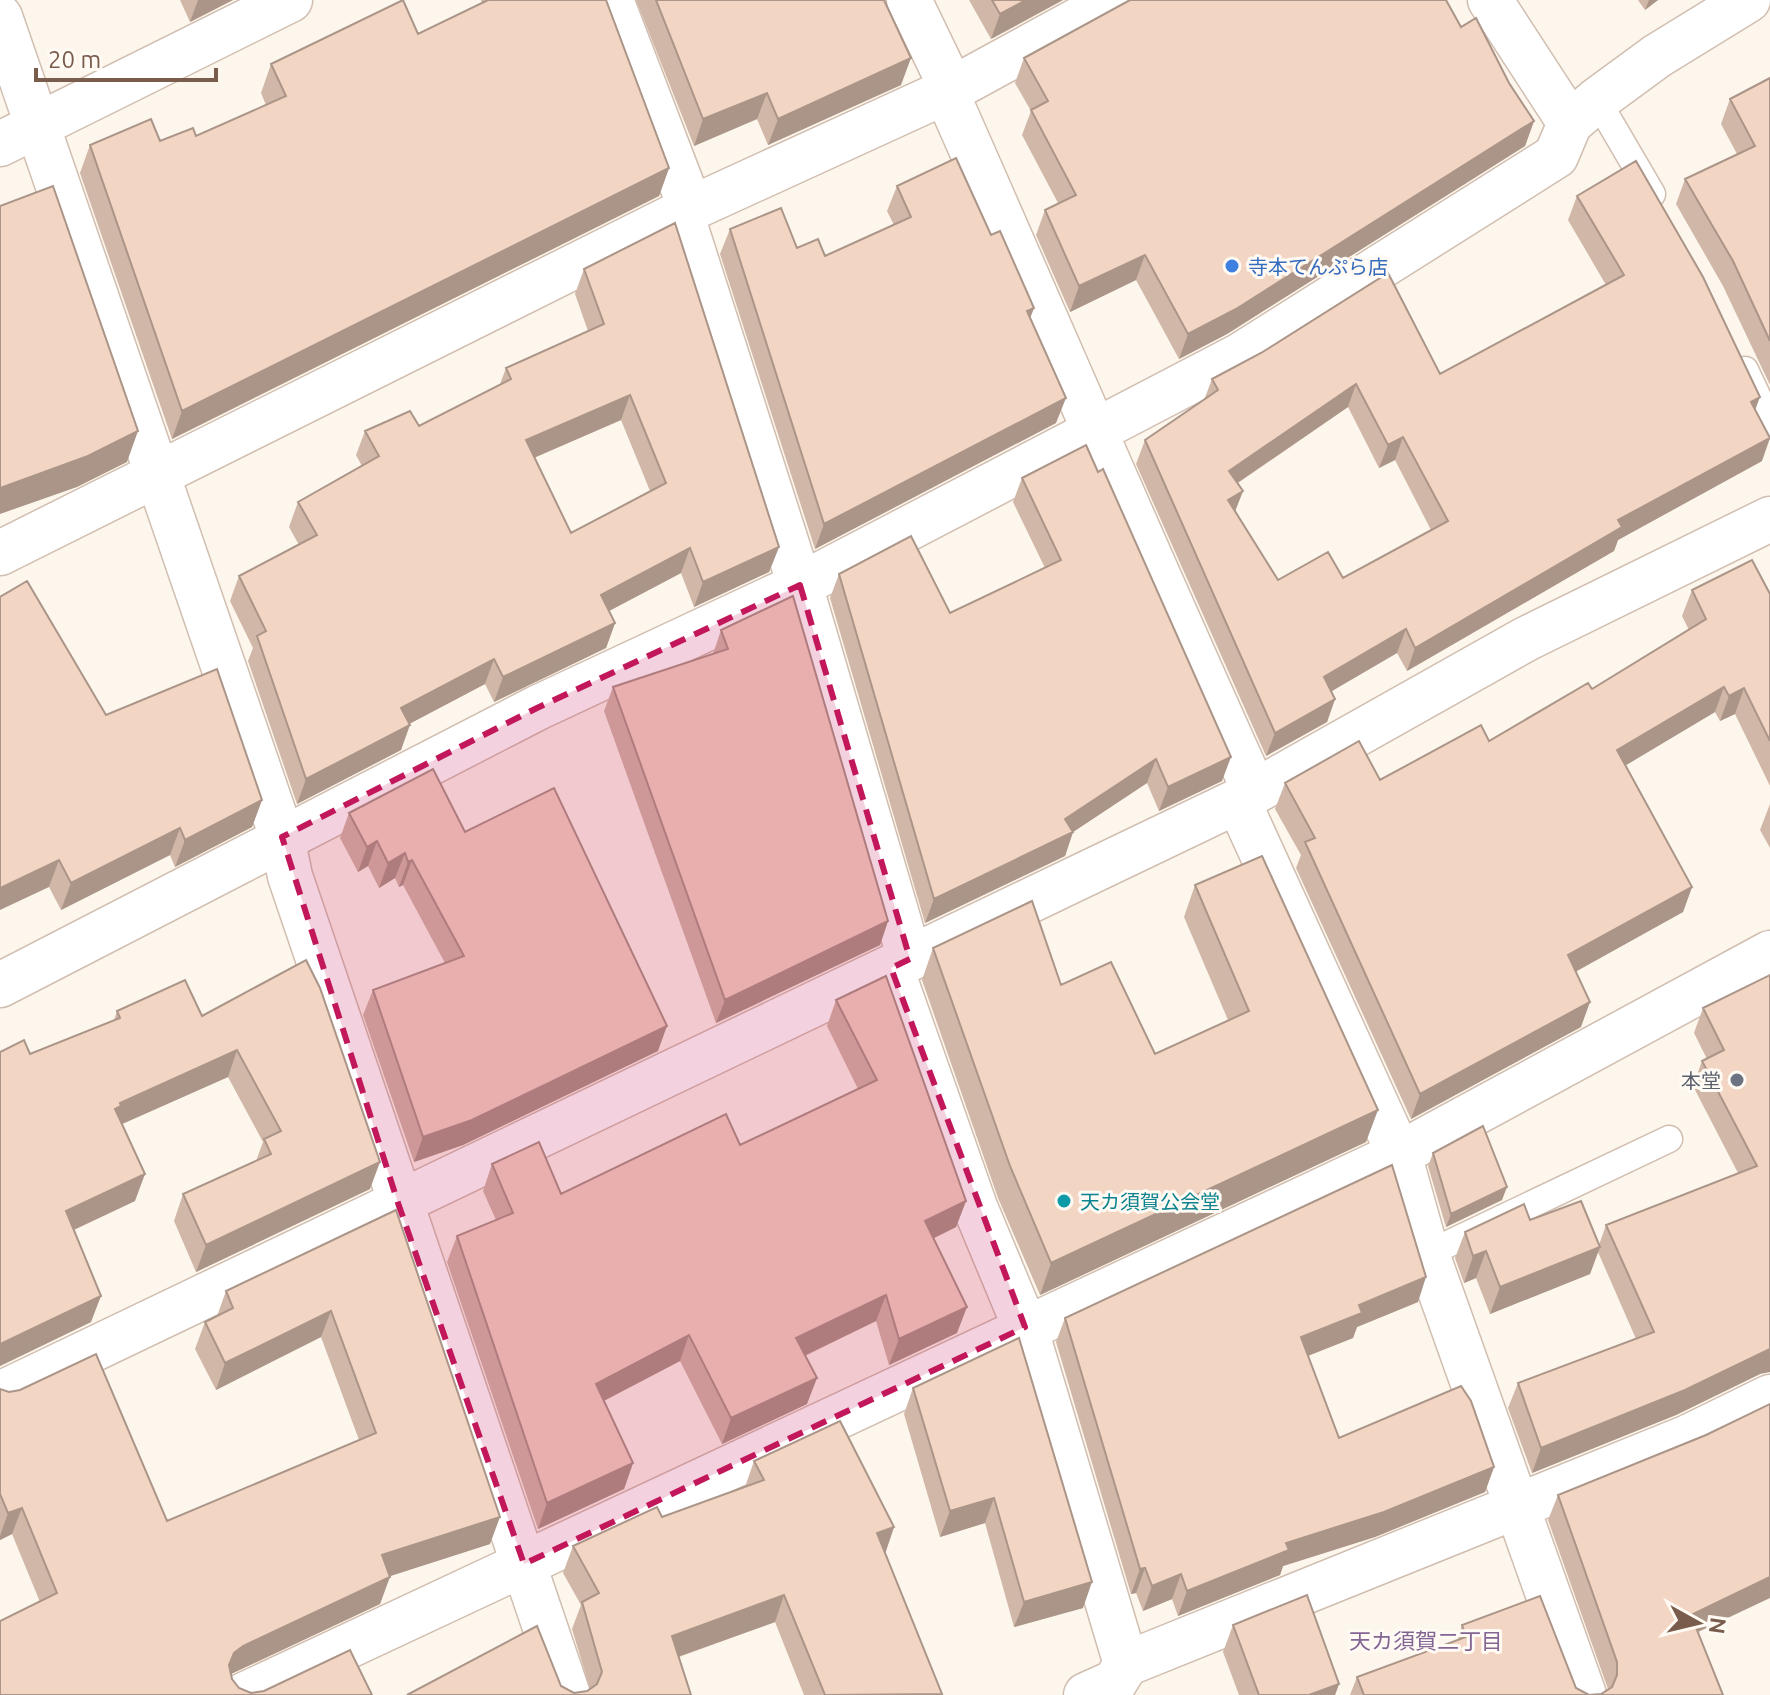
<svg xmlns="http://www.w3.org/2000/svg" width="1770" height="1695" viewBox="0 0 1770 1695" font-family="Ubuntu,'Noto Sans JP',sans-serif">
<rect width="100%" height="100%" fill="#fdf6ec"/>
<g fill="none" stroke-linecap="round" stroke-linejoin="round">
<!-- service casing -->
<g stroke="#d1beb0" stroke-width="29">
<path id="service" d="M1597,100L1652,194
M1745,370L1770,423
M1427,1254L1669,1139"/>
</g>
<!-- minor casing -->
<g stroke="#d1beb0" stroke-width="47">
<path id="minor" d="M611,0L691,209
M909,0L952,89
M1490,0L1570,123
M0,17L282,837L290,876L568,1695
M946,92C1049,325 1149,559 1254,790
M0,144L290,0
M681,213L800,585L910,959
M0,553L681,213L952,89L1115,0
M1238,801L1399,1154L1427,1254L1584,1695
M891,968L975,1207L1025,1327L1126,1664
M0,985L537,708L800,585L1239,356L1556,156L1570,123L1597,100L1657,56L1748,0
M0,1394L1238,801L1526,639L1770,519
M244,1695L1399,1154L1770,953
M1086,1695L1115,1682L1126,1664L1686,1438L1770,1397"/>
</g>
<!-- service -->
<use href="#service" stroke="#fff" stroke-width="26"/>
<!-- minor -->
<use href="#minor" stroke="#fff" stroke-width="44"/>
</g>
<!-- wall -->
<path fill="#d1b7a8" fill-rule="evenodd" d="M180,0H233L190,22Z
M481,0H606L669,168L659,196L172,439L80,173L90,145L160,141L196,136L266,105L261,93L271,64L418,34L482,3Z
M636,0H884L901,85L768,145L757,119L694,146Z
M969,0H1063L991,39Z
M1638,0H1658L1645,10Z
M1461,27L1509,83L1534,121L1525,146L1227,334L1179,359L1136,280L1070,312L1036,235L1045,210L1058,203L1022,135L1031,111L1015,83L1024,58Z
M1770,78V385L1723,286L1676,204L1685,179L1737,154L1721,124L1730,99Z
M897,186L991,235L1034,308L1030,318L1056,423L815,549L720,254L730,229L825,256L894,225L887,211Z
M1577,196L1755,410L1762,461L1618,540L1614,551L1407,671L1397,653L1331,691L1335,699L1327,722L1266,756L1136,464L1145,440L1204,400L1212,379L1440,374L1606,285L1568,220ZM1348,407L1379,468L1395,460L1431,530L1343,578L1278,580L1235,511L1243,491L1238,483Z
M584,269L779,547L769,572L694,607L681,573L609,611L615,623L606,648L494,702L485,684L409,724L401,750L297,804L248,661L253,648L230,601L239,576L299,545L289,527L298,502L362,466L356,455L365,431L419,426L500,384L506,368L588,331L575,294ZM621,420L650,491L571,533L534,458Z
M1022,478L1222,781L1159,811L1147,783L1073,832L1065,856L925,923L830,598L839,574L950,613L1045,568L1013,502Z
M1692,590L1770,594V786L1735,714L1720,721L1715,712L1625,765L1692,887L1683,912L1576,971L1581,1027L1411,1119L1296,868L1301,855L1275,809L1285,783L1380,780L1489,741L1592,689L1689,630L1682,616Z
M721,630L888,921L880,945L716,1023L604,711L613,687L713,654Z
M106,715L262,800L252,827L175,867L170,855L61,910L49,887Z
M1770,804V848L1760,830Z
M349,813L465,832L658,1051L463,1145L414,1162L363,1015L373,990L445,963L403,885L399,887L395,878L379,888L368,866L358,872L340,838Z
M1195,885L1366,1142L1040,1295L998,1198L922,980L933,948L1061,985L1155,1054L1228,1020L1184,917Z
M306,960L370,1189L196,1272L174,1221L183,1194L256,1161L263,1142L228,1077L122,1124L135,1201L74,1230L91,1322L0,1366V1052L30,1054L114,1020L117,1011L202,1016Z
M1770,975L1760,1374L1676,1415L1532,1473L1508,1408L1518,1383L1636,1339L1598,1252L1590,1274L1490,1314L1476,1278L1464,1283L1455,1258L1465,1232L1530,1220L1599,1245L1606,1225L1738,1173L1693,1086L1702,1061L1707,1059L1694,1033L1703,1008Z
M836,1000L966,1201L956,1227L934,1238L957,1333L889,1365L876,1321L805,1356L807,1404L722,1444L680,1361L604,1401L633,1463L624,1489L538,1529L447,1262L457,1236L496,1220L483,1191L492,1164L561,1194L740,1145L858,1089L827,1026Z
M1433,1153L1502,1200L1446,1227L1428,1166Z
M396,1210L490,1544L389,1576L380,1604L231,1674L232,1679L239,1688L251,1693L372,1695H0L40,1602L12,1534L0,1540V1389L167,1521L359,1440L321,1337L216,1390L195,1349L205,1322L217,1316L226,1291Z
M1418,1302L1357,1327L1353,1338L1308,1356L1339,1438L1494,1467L1485,1492L1375,1537L1283,1566L1280,1575L1178,1616L1172,1599L1143,1611L1136,1593L1131,1594L1056,1342L1065,1318Z
M913,1388L1083,1608L1014,1627L985,1523L940,1537L904,1414Z
M754,1461L894,1527L885,1553L942,1695H804L775,1622L679,1657L691,1695H407L561,1686L574,1693L587,1691L590,1689L572,1629L581,1605L563,1573L573,1546L662,1517L745,1487Z
M1558,1495L1698,1632L1723,1695H1350L1357,1677L1457,1641L1462,1625L1589,1695L1601,1694L1608,1689L1548,1520Z
M1233,1625L1339,1684L1335,1695H1239L1223,1652Z"/>
<!-- shaded-wall -->
<path fill="#aa9588" d="M198,0H233L190,22Z
M1026,0H1063L991,39L1000,14Z
M1649,0H1658L1645,10Z
M911,58L901,85L768,145L778,119Z
M767,93L757,119L694,146L703,119Z
M1534,121L1525,146L1227,334L1179,359L1188,334Z
M669,168L659,196L172,439L182,411Z
M1145,255L1136,280L1070,312L1079,286Z
M1034,308L1024,333L1027,311Z
M1356,384L1348,407L1221,494L1229,471Z
M630,395L621,420L517,465L526,440Z
M1760,397L1751,421V402Z
M1066,398L1056,423L815,549L824,524Z
M138,431L127,462L77,487L0,514V488Z
M1403,437L1395,460L1379,468L1388,445Z
M1770,438L1762,461L1618,540L1614,551L1407,671L1415,648L1618,520Z
M1243,491L1234,514L1228,500Z
M779,547L769,572L694,607L703,582Z
M690,548L681,573L592,620L601,595Z
M615,623L606,648L494,702L503,677Z
M1406,629L1397,653L1315,701L1324,677Z
M494,659L485,684L392,733L401,708Z
M1724,687L1715,712L1608,776L1617,750Z
M1744,688L1735,714L1720,721L1729,696Z
M1335,699L1327,722L1266,756L1275,733Z
M410,725L401,750L297,804L306,779Z
M1231,757L1222,781L1159,811L1168,787Z
M1156,759L1147,783L1070,834L1073,832L1065,856L925,923L934,899L1065,819Z
M262,800L252,827L175,867L185,840Z
M180,828L170,855L61,910L71,883Z
M377,841L368,866L358,872L367,847Z
M405,853L395,878L379,888L388,863Z
M59,860L49,887L0,910V888Z
M412,860L403,885L399,887L408,862Z
M1692,887L1683,912L1559,981L1568,955Z
M888,921L880,945L716,1023L725,1000Z
M1590,1002L1581,1027L1411,1119L1420,1094Z
M667,1026L658,1051L463,1145L414,1162L423,1137Z
M237,1050L228,1077L113,1128L115,1109L120,1103Z
M1378,1110L1366,1142L1040,1295L1051,1263Z
M380,1162L370,1189L196,1272L206,1245Z
M145,1174L135,1201L56,1238L66,1211Z
M1507,1187L1502,1200L1446,1227L1451,1214Z
M966,1201L956,1227L916,1247L925,1221Z
M1600,1247L1590,1274L1490,1314L1500,1287Z
M1486,1251L1476,1278L1464,1283L1473,1256Z
M1426,1277L1418,1302L1357,1327L1353,1338L1292,1362L1301,1337L1359,1305Z
M886,1295L876,1321L787,1364L796,1338Z
M101,1296L91,1322L0,1366V1344Z
M967,1307L957,1333L889,1365L899,1339Z
M331,1311L321,1337L216,1390L225,1363Z
M689,1335L680,1361L586,1410L596,1384Z
M1770,1349V1372L1760,1374L1676,1415L1532,1473L1541,1448Z
M817,1378L807,1404L722,1444L731,1418Z
M633,1463L624,1489L538,1529L547,1503Z
M1494,1467L1485,1492L1375,1537L1283,1566L1280,1575L1178,1616L1187,1591L1286,1543Z
M994,1498L985,1523L940,1537L950,1511Z
M22,1508L12,1534L0,1540V1536L8,1513Z
M500,1517L490,1544L372,1582L382,1555Z
M894,1527L885,1554L877,1533Z
M1145,1568L1136,1593L1131,1594L1140,1569Z
M1181,1574L1172,1599L1143,1611L1152,1586Z
M390,1577L380,1604L233,1673L224,1680L234,1653L243,1646Z
M1770,1577V1598L1681,1640L1691,1615Z
M1092,1582L1083,1608L1014,1627L1024,1602Z
M784,1595L775,1622L663,1662L672,1636Z
M1339,1684L1335,1695H1309Z"/>
<!-- building -->
<path fill="#f3d5c3" stroke="#aa9588" stroke-width="2" fill-rule="evenodd" d="M403,0L418,34L488,0H606L669,168L182,411L90,145L151,119L160,141L193,128L196,136L286,96L271,64Z
M656,0H884L911,58L778,119L767,93L703,119Z
M992,0H1026L1000,14Z
M1130,0H1446L1461,27L1476,18L1509,83L1534,121L1236,309L1188,334L1145,255L1079,286L1045,210L1076,195L1031,110L1048,101L1024,58Z
M1770,78V341L1733,261L1685,179L1755,146L1730,99Z
M956,158L991,235L1000,231L1034,308L1027,311L1066,398L824,524L730,229L781,208L797,248L818,239L825,256L911,217L897,186Z
M1636,161L1703,277L1760,397L1751,402L1770,438L1618,520L1622,527L1415,648L1406,629L1324,677L1335,699L1275,733L1145,440L1218,390L1212,379L1261,353L1388,273L1440,374L1624,275L1577,196ZM1356,384L1388,445L1403,437L1448,521L1343,578L1328,552L1278,580L1228,500L1243,491L1229,471Z
M53,186L138,431L88,456L0,488V206Z
M675,223L779,547L703,582L690,548L601,595L615,623L503,677L494,659L401,708L410,725L306,779L257,636L266,631L239,576L317,535L298,502L379,456L365,431L410,411L419,426L511,379L506,368L604,324L584,269ZM630,395L666,483L571,533L526,440Z
M1086,445L1098,472L1103,469L1231,757L1168,787L1156,759L1065,819L1073,832L934,899L839,574L911,536L950,613L1061,560L1022,478Z
M1752,560L1770,594V741L1744,688L1729,696L1724,687L1617,750L1692,887L1568,955L1590,1002L1420,1094L1305,842L1315,838L1285,783L1359,741L1380,780L1481,725L1489,741L1588,683L1592,689L1706,619L1692,590Z
M27,581L106,715L217,669L262,800L185,840L180,828L71,883L59,860L0,888V597Z
M793,596L888,921L725,1000L613,687L728,649L721,630Z
M433,769L465,832L554,788L667,1026L472,1120L423,1137L373,990L464,956L412,860L408,862L405,853L388,863L377,841L367,847L349,813Z
M1262,856L1378,1110L1051,1263L1010,1166L933,948L1032,901L1061,985L1111,962L1155,1054L1249,1011L1195,885Z
M306,960L320,988L380,1162L206,1245L183,1194L271,1154L264,1139L281,1131L237,1050L120,1103L121,1106L115,1109L145,1174L66,1211L101,1296L0,1344V1052L24,1040L30,1054L120,1018L117,1011L185,980L202,1016Z
M1770,975V1349L1685,1390L1541,1448L1518,1383L1654,1332L1606,1225L1757,1166L1702,1061L1724,1050L1703,1008Z
M886,976L966,1201L925,1221L967,1307L899,1339L886,1295L796,1338L817,1378L731,1418L689,1335L596,1384L633,1463L547,1503L457,1236L513,1213L492,1164L539,1142L561,1194L726,1114L740,1145L877,1080L836,1000Z
M1483,1126L1507,1187L1451,1214L1433,1153Z
M1392,1165L1426,1277L1359,1305L1362,1313L1301,1337L1339,1438L1461,1386L1471,1401L1494,1467L1384,1512L1286,1543L1289,1550L1187,1591L1181,1574L1152,1586L1145,1568L1140,1569L1065,1318Z
M1581,1201L1600,1247L1500,1287L1486,1251L1473,1256L1465,1232L1524,1204L1530,1220Z
M396,1210L500,1517L382,1555L390,1577L243,1646L234,1653L229,1665L232,1679L239,1688L251,1693L264,1691L350,1650L372,1695H0V1621L57,1593L22,1508L8,1513L0,1494V1389L9,1392L20,1390L96,1354L167,1521L376,1433L331,1311L225,1363L205,1322L233,1308L226,1291Z
M1019,1338L1092,1582L1024,1602L994,1498L950,1511L913,1388Z
M1770,1404V1577L1691,1615L1723,1695H1364L1357,1677L1466,1637L1462,1625L1540,1596L1576,1688L1589,1695L1601,1694L1612,1687L1617,1675V1662L1558,1495L1706,1435Z
M840,1421L894,1527L877,1533L942,1694L825,1695L784,1595L672,1636L691,1695H407L537,1626L561,1686L574,1693L587,1691L597,1684L602,1672L582,1602L599,1593L573,1546L657,1507L662,1517L764,1480L754,1461Z
M1307,1595L1339,1684L1309,1695H1259L1233,1625Z"/>
<!-- marked area -->
<path fill="#c2185b" fill-opacity="0.2" stroke="#c2185b" stroke-width="6" stroke-dasharray="16 10" stroke-linejoin="round" d="M800,585L910,959L891,968L1025,1327L524,1564L398,1203L282,837L537,708Z"/>
<!-- markers -->
<circle fill="#3f7fe0" stroke="#fffaf3" stroke-width="3" cx="1232" cy="266" r="8"/>
<circle fill="#6b7280" stroke="#fffaf3" stroke-width="3" cx="1737" cy="1080" r="8"/>
<circle fill="#0f9aa8" stroke="#fffaf3" stroke-width="3" cx="1064" cy="1201" r="8"/>
<g text-anchor="middle" dominant-baseline="central" stroke-width="6" stroke-linejoin="round" paint-order="stroke">
<!-- shop labels -->
<g font-size="20" fill="#366cbe" stroke="#fffaf3" text-anchor="start">
<text x="1248" y="266">寺本てんぷら店</text>
</g>
<!-- worship labels -->
<g font-size="20" fill="#5b616d" stroke="#fffaf3" text-anchor="end">
<text x="1721" y="1080">本堂</text>
</g>
<!-- culture labels -->
<g font-size="20" fill="#0d838f" stroke="#fffaf3" text-anchor="start">
<text x="1080" y="1201">天カ須賀公会堂</text>
</g>
<!-- neighbourhood labels -->
<g font-size="22" fill="#846695" stroke="#fffaf3">
<text x="1426" y="1640">天カ須賀二丁目</text>
</g>
</g>
<!-- north arrow -->
<g transform="translate(1698 1623) rotate(98)" stroke="#fffaf3" stroke-width="6" paint-order="stroke">
<path d="M0-6L14 30L0 20L-14 30Z" fill="#7a5c4d"/>
<text y="-12" font-size="22" font-weight="bold" text-anchor="middle" fill="#7a5c4d">N</text>
</g>
<!-- scale -->
<path d="M36 68v12h180v-12" fill="none" stroke="#7a5c4d" stroke-width="4"/>
<text x="48" y="68" font-size="24" fill="#7a5c4d" stroke="#fffaf3" stroke-width="6" paint-order="stroke">20 m</text>
</svg>
